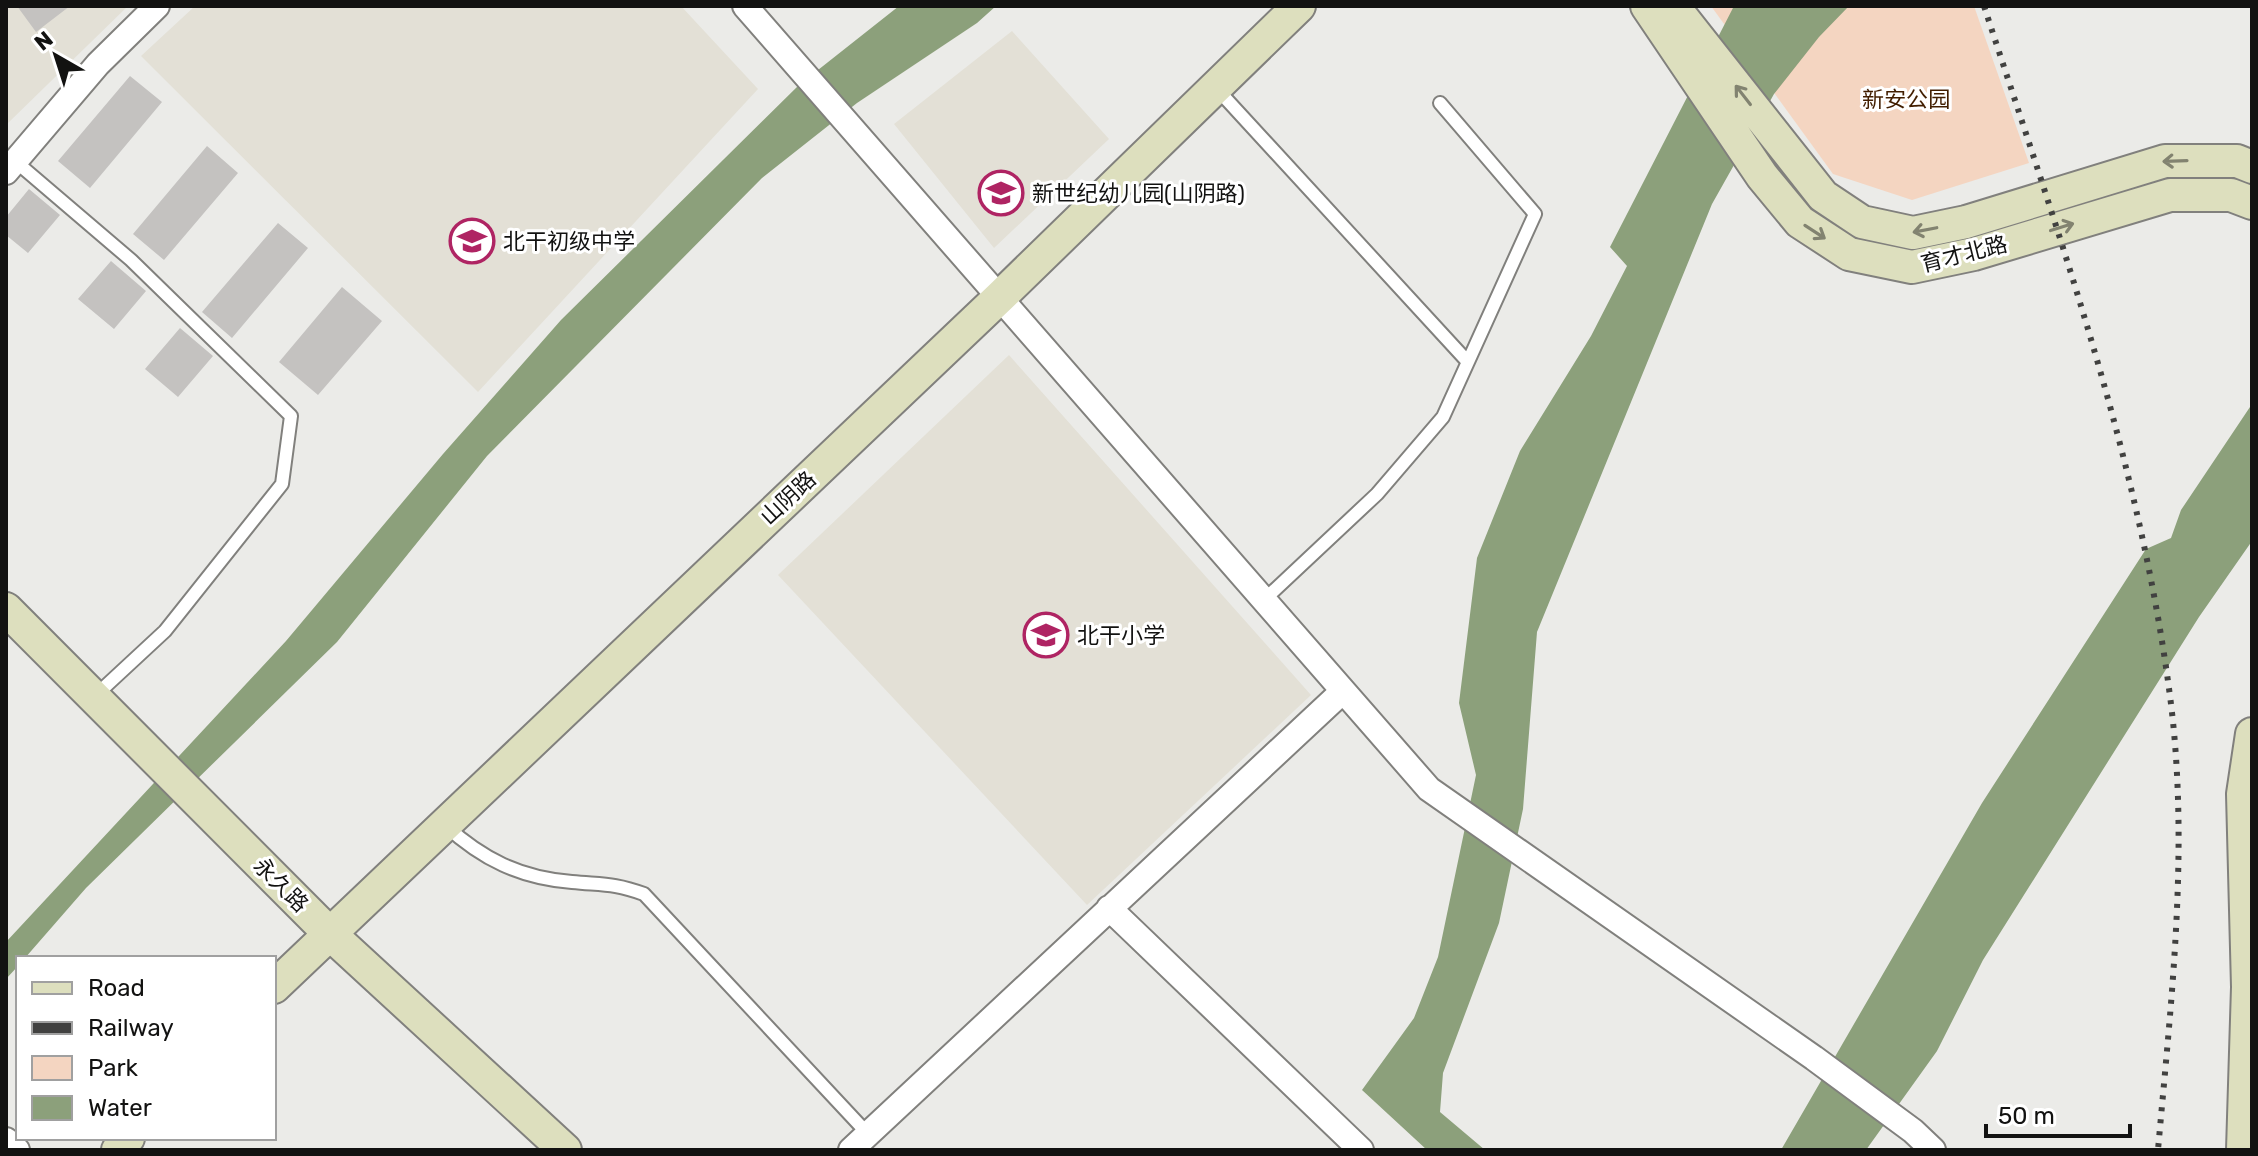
<svg xmlns="http://www.w3.org/2000/svg" width="2258" height="1156" viewBox="0 0 2258 1156" font-family="Rubik,'Noto Sans SC',sans-serif">
<rect width="100%" height="100%" fill="#ebebe8"/>
<!-- built -->
<path fill="#e3e0d6" d="M6,6H128L6,125Z
M195,6H681L758,89L478,392L141,56Z
M1012,31L1109,139L994,248L894,124Z
M1009,355L1311,695L1087,905L778,575Z"/>
<!-- green -->
<path fill="#f4d5c1" d="M1711,6H1974L2029,163L1912,200L1833,174Z"/>
<!-- water -->
<path fill="#8ca07b" d="M899,6H996L977,23L857,103L762,178L487,456L337,642L86,888L25,958H18V966L6,979V942L286,641L443,454L561,320L799,85Z
M1734,6H1849L1819,37L1774,94L1712,204L1537,632L1523,809L1499,923L1443,1073L1440,1112L1485,1150H1427L1362,1090L1414,1018L1438,957L1476,775L1459,703L1477,558L1520,451L1591,336L1627,266L1610,247Z
M2252,404V541L2199,617L1983,960L1937,1051L1866,1150H1781L1982,803L2146,549L2171,538L2181,510Z"/>
<!-- building -->
<path fill="#c4c2c0" d="M17,6H70L36,32Z
M130,76L162,102L90,188L58,161Z
M207,146L238,173L164,260L133,234Z
M29,189L60,215L28,253L6,235V217Z
M278,223L308,248L232,338L202,312Z
M111,261L146,291L114,329L78,299Z
M342,287L382,321L318,395L279,362Z
M180,328L213,356L178,397L145,369Z"/>
<g fill="none" stroke-linecap="round" stroke-linejoin="round">
<!-- lane casing -->
<g stroke="#81807d" stroke-width="16">
<path id="lane" d="M1217,89L1467,361
M15,161L131,260L291,416L282,484L165,631L96,695
M1264,600L1377,494L1443,417L1535,214L1440,103
M445,825C482,859 520,878 572,882C603,885 614,883 644,894L868,1134"/>
</g>
<!-- street casing -->
<g stroke="#81807d" stroke-width="28">
<path id="street" d="M745,6L1429,789L1814,1058L1913,1131L1933,1150
M6,172L98,64L157,6
M1109,908L1361,1150
M6,1140L17,1150
M851,1150L1343,691"/>
</g>
<!-- secondary casing -->
<g stroke="#81807d" stroke-width="36">
<path id="secondary" d="M1647,6L1762,176L1800,222L1849,254L1912,267L1974,254L2170,195H2231L2252,203
M1673,6L1823,196L1862,222L1913,233L1966,222L2165,161H2237L2252,167
M6,609L328,932L565,1150
M274,987L1000,297L1299,6
M118,1150L128,1138
M2243,1150L2248,987L2243,794L2252,734"/>
</g>
<!-- lane -->
<use href="#lane" stroke="#fff" stroke-width="12"/>
<!-- street -->
<use href="#street" stroke="#fff" stroke-width="24"/>
<!-- secondary -->
<use href="#secondary" stroke="#dddfbe" stroke-width="32"/>
<!-- rail -->
<path stroke="#414140" stroke-width="6" stroke-dasharray="4 8" stroke-linecap="butt" d="M1984,6C2059,236 2141,463 2171,704C2189,852 2171,1002 2158,1150"/>
</g>
<!-- one-way arrows -->
<defs><path id="oneway-shaft" d="M-6 0H5M1.5-3L5.5 0L1.5 3" fill="none" stroke-width="1.6" stroke-linecap="round" stroke-linejoin="round" transform="scale(2)"/></defs>
<g stroke="#828370">
<use href="#oneway-shaft" transform="translate(1743 95) rotate(-128)"/>
<use href="#oneway-shaft" transform="translate(2175 161) rotate(178)"/>
<use href="#oneway-shaft" transform="translate(2062 227) rotate(-17)"/>
<use href="#oneway-shaft" transform="translate(1925 230) rotate(169)"/>
<use href="#oneway-shaft" transform="translate(1815 232) rotate(33)"/>
</g>
<!-- icons -->
<defs>
<g id="school-ring" transform="scale(2.3)"><circle r="9.5" fill="#fff" stroke="#af2463" stroke-width="1.5"/><path d="M0-5L7-2L0 1L-7-2ZM-4 1L0 2.5L4 1V4Q0 6-4 4Z" fill="#af2463"/></g>
</defs>
<g fill-rule="evenodd">
<use href="#school-ring" x="1001" y="193"/>
<use href="#school-ring" x="472" y="241"/>
<use href="#school-ring" x="1046" y="635"/>
</g>
<g text-anchor="middle" dominant-baseline="central" stroke-width="6" stroke-linejoin="round" paint-order="stroke">
<!-- park labels -->
<g font-size="22" fill="#421e00" stroke="#fff">
<text x="1906" y="99">新安公园</text>
</g>
<!-- poi labels -->
<g font-size="22" fill="#121211" stroke="#fff" text-anchor="start">
<text x="1032" y="193">新世纪幼儿园(山阴路)</text>
<text x="503" y="241">北干初级中学</text>
<text x="1077" y="635">北干小学</text>
</g>
<!-- street labels -->
<g font-size="22" fill="#121211" stroke="#fff">
<text transform="translate(1964 254) rotate(-14)">育才北路</text>
<text transform="translate(788 498) rotate(-43)">山阴路</text>
<text transform="translate(281 885) rotate(45)">永久路</text>
</g>
</g>
<!-- border -->
<rect width="2258" height="1156" fill="none" stroke="#121211" stroke-width="16"/>
<!-- legend -->
<rect x="16" y="956" width="260" height="184" fill="#ffffff" stroke="#a0a0a0" stroke-width="2"/>
<rect x="32" y="982" width="40" height="12" fill="#dddfbe" stroke="#a0a0a0" stroke-width="2"/>
<text x="88" y="996" font-size="24" fill="#121211">Road</text>
<rect x="32" y="1022" width="40" height="12" fill="#414140" stroke="#a0a0a0" stroke-width="2"/>
<text x="88" y="1036" font-size="24" fill="#121211">Railway</text>
<rect x="32" y="1056" width="40" height="24" fill="#f4d5c1" stroke="#a0a0a0" stroke-width="2"/>
<text x="88" y="1076" font-size="24" fill="#121211">Park</text>
<rect x="32" y="1096" width="40" height="24" fill="#8ca07b" stroke="#a0a0a0" stroke-width="2"/>
<text x="88" y="1116" font-size="24" fill="#121211">Water</text>
<!-- north arrow -->
<g transform="translate(56 56) rotate(321)" stroke="#ffffff" stroke-width="6" paint-order="stroke">
<path d="M0-6L14 30L0 20L-14 30Z" fill="#121211"/>
<text y="-12" font-size="22" font-weight="bold" text-anchor="middle" fill="#121211">N</text>
</g>
<!-- scale -->
<path d="M1986 1124v12h144v-12" fill="none" stroke="#121211" stroke-width="4"/>
<text x="1998" y="1124" font-size="24" fill="#121211" stroke="#ffffff" stroke-width="6" paint-order="stroke">50 m</text>
</svg>
